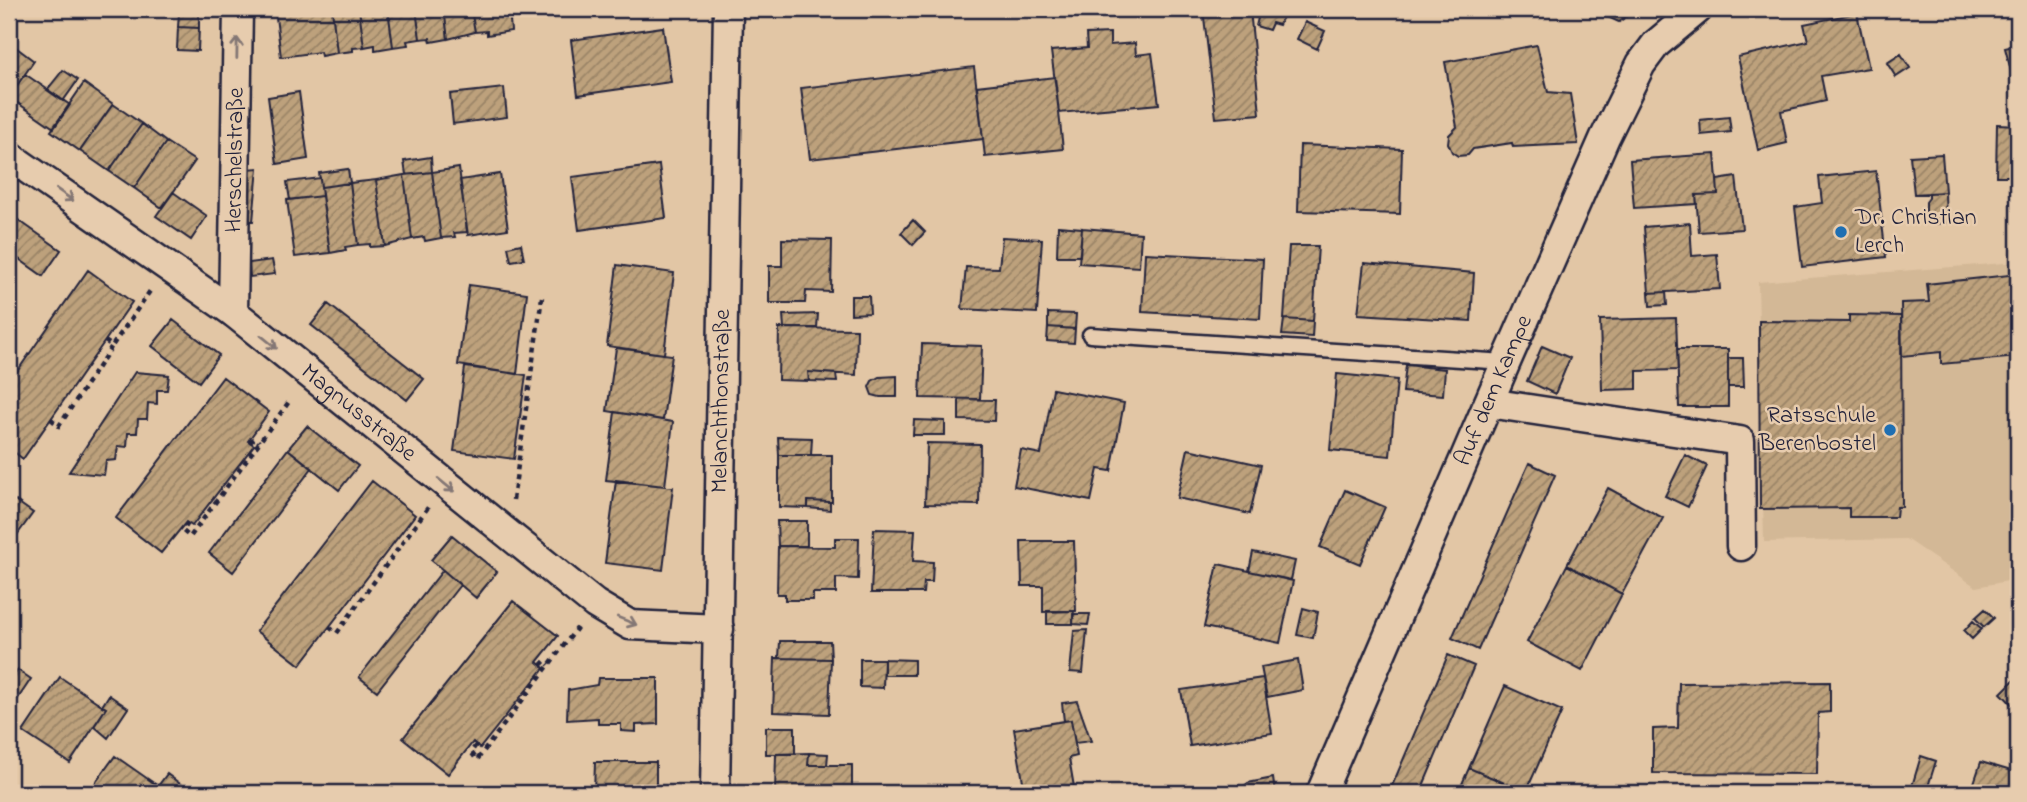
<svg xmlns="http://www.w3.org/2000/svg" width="2027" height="802" viewBox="0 0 2027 802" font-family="'Indie Flower',sans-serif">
<defs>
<pattern id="building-hatch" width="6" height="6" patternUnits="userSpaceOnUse" patternTransform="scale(1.75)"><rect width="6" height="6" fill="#bda17b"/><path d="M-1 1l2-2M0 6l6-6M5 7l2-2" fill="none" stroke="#998366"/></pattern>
</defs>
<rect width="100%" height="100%" fill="#e2c6a5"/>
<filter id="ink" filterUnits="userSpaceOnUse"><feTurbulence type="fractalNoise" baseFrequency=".0143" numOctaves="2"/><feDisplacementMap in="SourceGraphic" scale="14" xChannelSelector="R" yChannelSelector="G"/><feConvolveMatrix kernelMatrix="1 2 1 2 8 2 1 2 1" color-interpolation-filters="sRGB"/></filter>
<g filter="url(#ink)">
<!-- built -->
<path fill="#d3b896" d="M2018,262V579L1976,587L1906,539L1764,542L1758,282Z"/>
<!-- building -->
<path fill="url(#building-hatch)" stroke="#22223b" stroke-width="2" d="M125,9H186V13Z
M275,9H332L337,53L321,56L320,52L281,57Z
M332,9H359L364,47L353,48V51L337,53Z
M359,9H388L393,47L375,50V45L364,47Z
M388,9H416L420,39L407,41L408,45L393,47Z
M416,9H444L448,39L431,42L430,38L420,39Z
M444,9H471L475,32L448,39Z
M471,9H509L511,31L487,35V31L475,32Z
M1203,9H1250L1260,114L1216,118Z
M1253,9H1283L1286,10L1279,25L1272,23L1269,30L1256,26L1258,18L1250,14Z
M1590,9H1636L1619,22Z
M179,13H199V28L178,27Z
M1857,13L1869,68L1821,76L1826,101L1781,111L1787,143L1758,150L1738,57L1808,41L1804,24Z
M1305,22L1325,31L1317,49L1297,39Z
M178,27L199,28L198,51L177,50Z
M663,27L671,82L578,95L571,40Z
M1110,33V45L1135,43L1136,55L1152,53L1159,104L1059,113L1051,51L1087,48L1086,34Z
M9,42L34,61L9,97Z
M1537,45L1548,92L1570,94L1578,144L1513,147L1512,143L1473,149L1468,155L1458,156L1452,152L1448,143L1449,135L1457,127L1445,62Z
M2018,45V97L2005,48Z
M1901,54L1910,68L1896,77L1887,63Z
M974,67L983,139L810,159L801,88Z
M63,70L78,80L63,101L47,90Z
M25,74L70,105L54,128L9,97Z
M1055,77L1063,149L985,157L977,86Z
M84,83L113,104L80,151L51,131Z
M504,88L507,117L453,124L450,94Z
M299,92L308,159L277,164L268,97Z
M113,104L142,124L109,171L80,151Z
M1729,117L1731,132L1701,135L1700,120Z
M142,124L166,142L134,188L109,171Z
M1997,124L2018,125V176H1996Z
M166,142L195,161L162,208L134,188Z
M1300,145L1402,149L1400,214L1298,211Z
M1715,154L1718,194L1696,195L1697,204L1634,208L1630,160Z
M1942,154L1945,192L1914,194L1910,156Z
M431,157L432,172L406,175L404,161Z
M659,165L666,218L579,230L572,177Z
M258,168L253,221H246L248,169Z
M459,168L467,232L454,233L455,237L441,238L432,172Z
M348,169L350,183L321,187L319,173Z
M1876,171L1886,257L1802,267L1795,207L1822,203L1819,177Z
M432,172L441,238L425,241L424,237L412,239L404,175Z
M500,174L508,229L468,235L460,180Z
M404,175L412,239L385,246L376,180Z
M1736,177L1742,229L1699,232L1696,195L1718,194L1717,180Z
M320,178L322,196L290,200L287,182Z
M376,180L385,246L370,247V244L358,245L350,183Z
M350,183L358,245L345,247L346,250L330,253L321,187Z
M173,192L207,216L191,240L156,216Z
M1945,192L1946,223L1926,224V202L1929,198V193Z
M322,196L330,253L295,257L287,200Z
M14,217L61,250L43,276L9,252V224Z
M913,220L925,232L913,245L901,233Z
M1690,223L1692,256L1717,254L1720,289L1649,293L1644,227Z
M1058,226L1082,228L1080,256H1057Z
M1082,228L1141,233L1139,267L1079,263Z
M1002,237L1042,239L1037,313L962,309L966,267L999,268Z
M782,239L832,240L831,292L806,291L805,303H769V266H782Z
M521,244L524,259L511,261L508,247Z
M1289,246H1318L1313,321L1284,319Z
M1145,253L1263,259L1260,319L1142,312Z
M272,260L275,274L250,277L249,263Z
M1364,263L1474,273L1471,321L1358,314Z
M617,265L674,273L664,354L607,346Z
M88,270L132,302L23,459L9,448V383Z
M2018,274V357L1941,364V352L1902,356L1901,303L1929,302L1927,284Z
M469,285L527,293L517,374L458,365Z
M1666,292L1667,305L1650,306L1649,293Z
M851,296H869L870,313L851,314Z
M328,304L424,379L407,400L311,325Z
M1048,313L1076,314L1075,329L1048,327Z
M818,314L817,328H784L783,315Z
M1849,315L1901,316L1902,507H1897L1896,517H1849V508L1760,509L1759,321L1849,322Z
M1676,318L1678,370L1637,371V389L1602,390L1600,320Z
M1284,319L1313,321L1312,337L1282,335Z
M173,320L219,355L199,382L152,346Z
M1048,327L1075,329L1074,343L1047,341Z
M779,328L857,329L856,375L808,372L809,381L778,380Z
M922,344L982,346L980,399L920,398Z
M1542,346L1570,358L1555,394L1527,381Z
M616,348L672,355L663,420L607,411Z
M1677,349H1728V407H1679Z
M1728,358H1743L1744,387H1728Z
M1406,365L1445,369L1443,395L1403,392Z
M465,367L526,375L514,459L454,451Z
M135,372L169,375L167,390H157V404L148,403L147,419H138L137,433H128L127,447L118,446L116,460L106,461L104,475L69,472Z
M808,372L836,374L837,382L809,381Z
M1337,374L1397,380L1390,456L1330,450Z
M897,376V397H880L872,395L869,387L872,381L879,377Z
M223,377L269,412L248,441L254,445L192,526L186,522L161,553L116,518Z
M1053,389L1124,403L1111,471L1098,469L1091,501L1014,486L1021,450L1041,454Z
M959,399L995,400L994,421L959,420Z
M615,412L673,422L665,486L606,480Z
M914,420L945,421V435H913Z
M307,426L358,466L339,490L288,449Z
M778,437L812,438L811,455H779Z
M927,443L980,444L979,505L925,504Z
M288,449L312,468L233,572L209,553Z
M1188,449L1261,465L1250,514L1177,498Z
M779,455H832V502L808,501V508L779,507Z
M1685,455L1707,466L1688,507L1665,496Z
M1529,463L1555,475L1478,650L1452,638Z
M616,480L673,487L663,570L605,563Z
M372,481L415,515L300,665L256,631Z
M1608,488L1663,518L1622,594L1567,565Z
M1345,490L1385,507L1360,564L1320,547Z
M9,496L33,513L9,546Z
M808,501L830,502V510L808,508Z
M777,521H807V546H778Z
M874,529L915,530L913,561L933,562L932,582H924L923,593H871Z
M452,535L497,572L476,598L431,560Z
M835,538H859L858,579L836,578V593H813V600H785V594H777L778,546L835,547Z
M1021,541H1074L1076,611L1043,612V586H1022Z
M1253,552L1295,561L1291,580L1249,571Z
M1218,564L1293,581L1280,643L1204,627Z
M1567,565L1622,594L1582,671L1527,642Z
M443,570L460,585L377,691L359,677Z
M513,601L558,636L537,662L544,668L480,748L473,742L448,774L403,738Z
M1303,608L1318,612L1313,638L1297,635Z
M1985,609L1994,618L1984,627L1975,618Z
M1047,611H1074L1073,624H1047Z
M1073,614H1090L1088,625L1073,624Z
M1973,621L1982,629L1972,639L1964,631Z
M1087,630L1083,673L1070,672L1074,631Z
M780,641H830L831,659L779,658Z
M1448,655L1474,666L1420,793H1389Z
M775,658L831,659L829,714L773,712Z
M860,659H884L883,688L860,687Z
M884,659L914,660V675H884Z
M1298,660L1303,690L1267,697L1261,667Z
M18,670L31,679L9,712V683Z
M2018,676V711L2001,693Z
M60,677L106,708L70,763L23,732Z
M598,678H658V724L636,725V732L621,731V724H598V718L567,720L568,690L597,685Z
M1263,678L1272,733L1190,746L1181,690Z
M1830,682V712L1818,713L1817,774L1653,773V729L1678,728L1679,683Z
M1505,686L1562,711L1526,792L1469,768Z
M109,695L128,708L108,738L94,726L106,708L102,706Z
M1077,701L1091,741L1075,743L1071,720L1064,721L1062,703Z
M1071,720L1077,756L1069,758L1074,787L1025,793L1014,729Z
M766,727H795V754H766Z
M809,753L808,765H852V793H775L776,754Z
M809,753L828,754L827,765H808Z
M115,756L158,786L165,791L164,793H88Z
M1921,756L1936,761L1926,793H1910Z
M595,762H656V793H594Z
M1981,762L2018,773V793H1986L1972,789Z
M1469,768L1526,792L1525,793H1458Z
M167,774L187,789L184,793H164L165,791L158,786Z
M1273,778L1275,793H1236L1248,783Z"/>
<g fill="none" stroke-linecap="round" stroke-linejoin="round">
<!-- service casing -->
<g stroke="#22223b" stroke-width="19">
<path id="service" d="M1090,335L1506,362"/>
</g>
<!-- minor casing -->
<g stroke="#22223b" stroke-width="33">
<g id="minor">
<path id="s1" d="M9,156L233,312L595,604L630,625L719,629"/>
<path id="s2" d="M233,312L238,9"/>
<path d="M1489,403L1740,441L1741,546"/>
<path id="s3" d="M715,793L728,9"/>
<path id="s4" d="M1321,793L1506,362L1605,137L1641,64L1656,44L1698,9"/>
</g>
</g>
<!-- path -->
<path stroke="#22223b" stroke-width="4.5" stroke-dasharray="5 5" stroke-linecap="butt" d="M105,341L112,346L150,291
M51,419L59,426L112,346
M250,442L255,438L259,442
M513,500L542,297
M188,523L183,531L190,537L291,399
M329,627L337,633L429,506
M541,665L545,661L549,665
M476,745L471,752L477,760L577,628"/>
<!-- service -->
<use href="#service" stroke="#e7ccae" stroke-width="14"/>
<!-- minor -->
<use href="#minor" stroke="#e7ccae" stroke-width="28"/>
</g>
<!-- one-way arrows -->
<defs><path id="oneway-shaft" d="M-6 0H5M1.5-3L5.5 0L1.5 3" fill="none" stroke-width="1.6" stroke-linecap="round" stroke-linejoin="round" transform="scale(1.75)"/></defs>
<g stroke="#847774">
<use href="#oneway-shaft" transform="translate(237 48) rotate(-89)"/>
<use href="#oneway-shaft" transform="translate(65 195) rotate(35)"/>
<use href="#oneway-shaft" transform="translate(269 342) rotate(39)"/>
<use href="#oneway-shaft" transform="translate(446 485) rotate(39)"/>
<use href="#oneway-shaft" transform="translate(627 621) rotate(22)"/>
</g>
</g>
<!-- markers -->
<g fill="#1f6fb2" stroke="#e7ccae" stroke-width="2.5">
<circle cx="1841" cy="232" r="7"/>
<circle cx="1890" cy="430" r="7"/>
</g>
<g text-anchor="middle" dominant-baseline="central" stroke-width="5" stroke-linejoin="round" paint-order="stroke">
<!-- street labels -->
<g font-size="24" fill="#22223b" stroke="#e7ccae">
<text stroke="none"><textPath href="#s2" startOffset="152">Herschelstraße</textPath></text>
<text stroke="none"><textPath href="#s4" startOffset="438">Auf dem Kampe</textPath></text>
<text stroke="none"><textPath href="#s3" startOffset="392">Melanchthonstraße</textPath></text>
<text stroke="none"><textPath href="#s1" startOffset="434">Magnusstraße</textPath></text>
</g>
<!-- poi labels -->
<g font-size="24" fill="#22223b" stroke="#e7ccae" text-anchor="start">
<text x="1855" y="218">Dr. Christian<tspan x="1855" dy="28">Lerch</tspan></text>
<text x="1876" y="416" text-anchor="end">Ratsschule<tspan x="1876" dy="28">Berenbostel</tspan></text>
</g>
</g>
<!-- margin -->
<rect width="2027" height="802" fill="none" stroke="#e7ccae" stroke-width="35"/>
<rect x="18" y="18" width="1992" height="767" fill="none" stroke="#22223b" stroke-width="2.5" filter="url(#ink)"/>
</svg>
